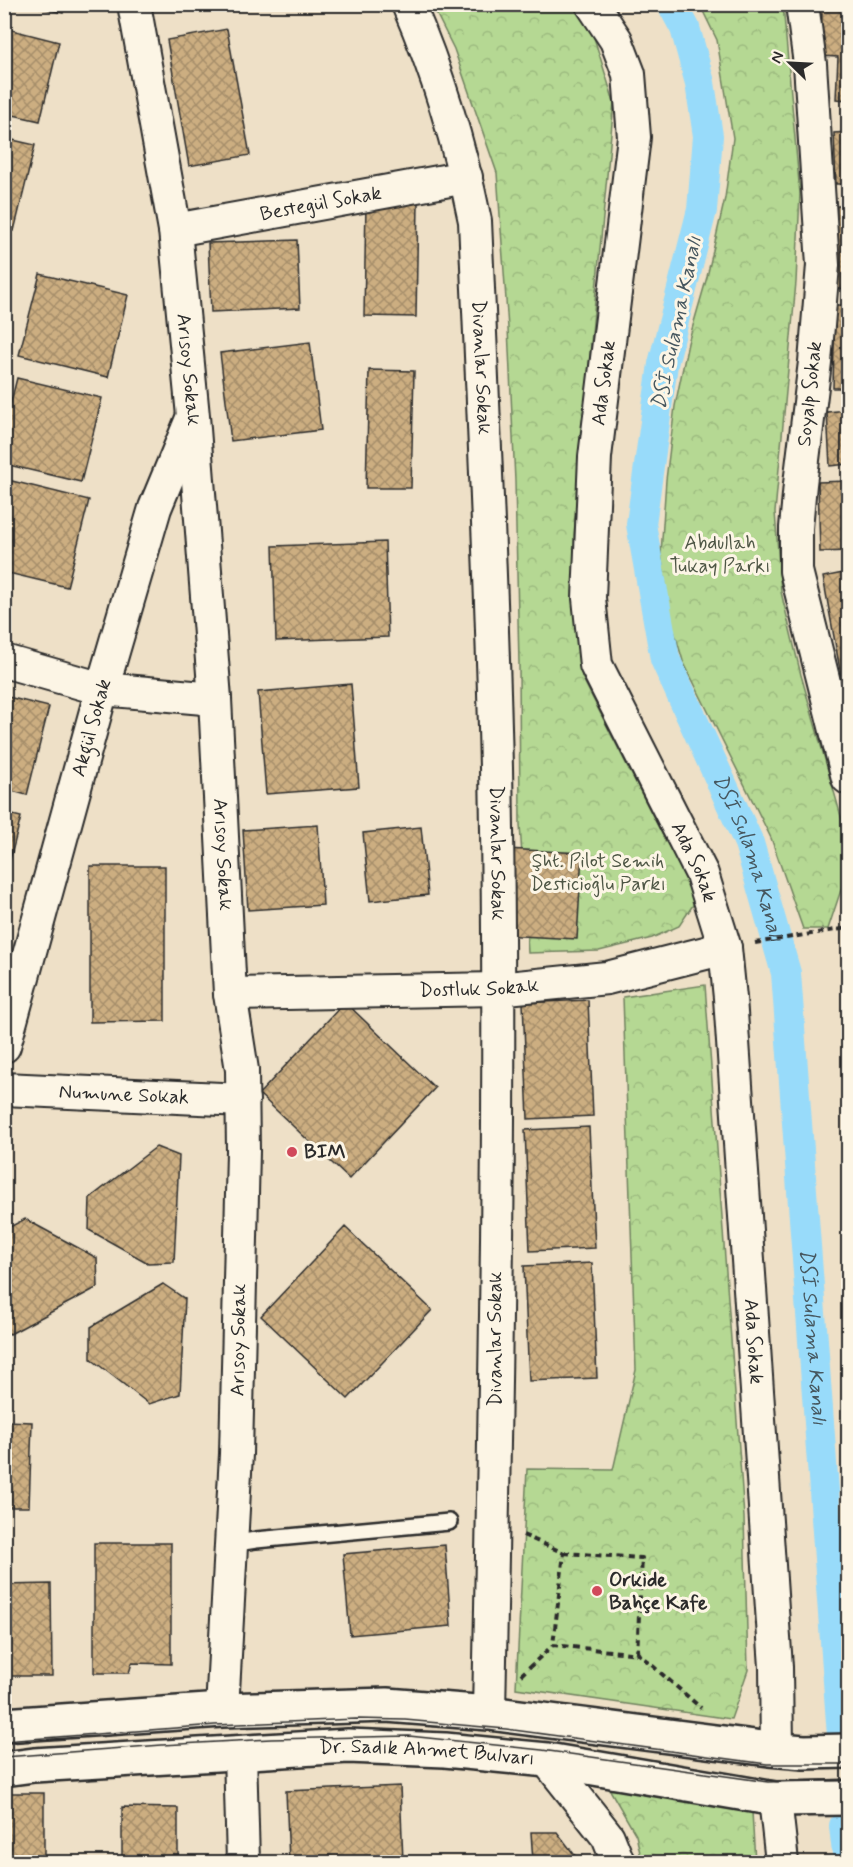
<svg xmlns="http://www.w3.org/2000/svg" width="853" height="1867" viewBox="0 0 853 1867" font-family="Mynerve,sans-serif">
<defs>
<pattern id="park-crowns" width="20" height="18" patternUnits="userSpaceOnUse" patternTransform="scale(1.5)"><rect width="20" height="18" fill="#b5d893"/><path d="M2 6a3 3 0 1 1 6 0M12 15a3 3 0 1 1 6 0" fill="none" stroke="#9cba7f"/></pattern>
<pattern id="building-cross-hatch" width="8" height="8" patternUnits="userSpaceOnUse" patternTransform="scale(1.5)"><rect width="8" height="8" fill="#ccae81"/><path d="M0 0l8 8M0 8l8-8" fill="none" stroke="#a68e6a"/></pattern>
</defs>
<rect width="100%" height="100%" fill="#eee0c7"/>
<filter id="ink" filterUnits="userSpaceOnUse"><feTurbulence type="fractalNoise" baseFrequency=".0167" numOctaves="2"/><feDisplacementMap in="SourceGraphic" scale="12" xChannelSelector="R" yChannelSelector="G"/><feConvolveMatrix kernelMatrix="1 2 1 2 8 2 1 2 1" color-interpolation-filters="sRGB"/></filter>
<g filter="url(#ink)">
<!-- park -->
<path fill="url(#park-crowns)" stroke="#70825f" stroke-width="1.5" d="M432,5H572L592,31L614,102L591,343L574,535L578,633L582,677L665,840L689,880L695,902L679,926L652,938L599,951L528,953L520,824L519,664L515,481L508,328L497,173L454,49Z
M700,5H783L800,194L796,282L775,512L781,592L801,675L848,841V869L828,929H803L771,838L683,661L672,624L661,554L666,480L675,406L688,343L707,277L725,198L733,138L717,40Z
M705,985L744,1517L748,1670L731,1719L516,1688L527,1469L613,1470L636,1370L623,997Z
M607,1785L752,1812L755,1862H642L636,1835Z"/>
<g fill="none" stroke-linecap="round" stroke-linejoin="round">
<!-- canal -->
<g stroke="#98dbfa" stroke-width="30">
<path id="s1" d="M672,4L685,28L700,83L708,136L702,210L663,364L641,524L665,659L749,843L786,973L842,1736"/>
<path d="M844,1826L848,1862"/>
</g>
</g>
<!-- building -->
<path fill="url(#building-cross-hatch)" stroke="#2b2b2b" stroke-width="1.5" d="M27,4H65L63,13Z
M812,4H848V100L836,99L838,57L820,56L822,14L811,13Z
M4,28L59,42L40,121L4,113Z
M227,29L250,155L189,166L167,40Z
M848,132V184H836L834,133Z
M4,138L35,145L14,231L4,228Z
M366,203H418L416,317L364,316Z
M837,206H848V288L837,289Z
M297,240L300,308L211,312L208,243Z
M40,274L128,295L108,377L19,355Z
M835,305H848V388H833Z
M310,342L321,430L231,441L220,353Z
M369,370L414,371L411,488H366Z
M17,378L102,398L81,482L4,464V429Z
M848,410V464L830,466L827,412Z
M4,479L89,500L67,587L4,572Z
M848,481V551L820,552L818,482Z
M385,542L388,637L276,641L273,546Z
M848,572V673L841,675L823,577Z
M351,684L359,787L266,794L258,692Z
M4,696L49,707L27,795L4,789Z
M4,813L21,817L4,883Z
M318,825L323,905L248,910L243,830Z
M421,827L428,895L370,901L363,833Z
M506,849L582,853L577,939L501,935Z
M90,866H165V1021L90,1022Z
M588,1000L593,1116L528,1119L523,1003Z
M345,1002L435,1088L349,1179L259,1094Z
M589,1127L595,1248L530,1251L525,1130Z
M156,1147L179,1156L174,1262L148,1263L89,1230L90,1198Z
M25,1219L97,1258L98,1287L10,1334L4,1329V1230Z
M345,1227L432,1310L348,1399L261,1316Z
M592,1263L597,1378L529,1381L524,1266Z
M163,1284L185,1299L180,1394L149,1404L91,1359V1327Z
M4,1421L32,1422L29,1507H4Z
M94,1543H171V1664L132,1663L129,1673H94Z
M445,1545L451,1626L350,1635L343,1554Z
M51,1584L52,1676H4V1585Z
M400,1786L403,1862H289L286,1791Z
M4,1793H44V1859L4,1858Z
M122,1807L178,1808V1862H122Z
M531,1832H557L580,1862H533Z"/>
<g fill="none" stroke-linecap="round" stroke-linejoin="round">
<!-- service casing -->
<g stroke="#2b2b2b" stroke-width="20">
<path id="service" d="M231,1544L256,1540L449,1522"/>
</g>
<!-- minor casing -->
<g stroke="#2b2b2b" stroke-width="36">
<g id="minor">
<path id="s2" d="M134,4L175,230L193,416L215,699L230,994L242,1070L243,1151L236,1454L222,1710"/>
<path id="s3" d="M408,4C438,73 460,147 475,221C483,403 492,585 496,768C502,1083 495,1398 489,1713"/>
<path id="s4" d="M592,4L616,40L629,74L634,137L595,457L589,598L596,665L702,874L725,948L730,998L776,1667L777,1749"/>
<path d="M802,4L810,64L823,265L815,362L800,484L796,528V571L848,778"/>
<path id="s5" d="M175,230L466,177"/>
<path d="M4,661L102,689L215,699"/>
<path id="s6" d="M230,994L497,989L607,978L725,948"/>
<path id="s7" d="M4,1046L102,689L155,508L191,421"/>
<path id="s8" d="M4,1089L243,1100"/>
<path d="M240,1753L243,1862"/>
<path d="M547,1760L608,1837L618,1862"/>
<path d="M775,1799L782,1862"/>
</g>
</g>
<!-- secondary casing -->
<g stroke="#2b2b2b" stroke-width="38">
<g id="secondary">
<path d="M4,1725L222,1710L387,1705L489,1713L769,1749L804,1752L848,1751"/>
<path id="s9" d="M4,1769L34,1765L348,1746L445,1750L547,1760L775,1799L848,1798"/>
</g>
</g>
<!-- path -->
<path stroke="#2b2b2b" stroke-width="4" stroke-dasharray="6 4.5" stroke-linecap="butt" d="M755,943L848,928
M523,1535L564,1553L553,1645L639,1654L701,1708
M564,1553L642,1558L637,1654
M521,1675L553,1645"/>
<!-- service -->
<use href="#service" stroke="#fcf5e5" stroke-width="15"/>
<!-- minor -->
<use href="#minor" stroke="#fcf5e5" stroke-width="32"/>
<!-- secondary -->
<use href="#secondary" stroke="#fcf5e5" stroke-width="33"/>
<!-- tram -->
<path stroke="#2b2b2b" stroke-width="1.5" d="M4,1741L215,1725L356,1719L405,1720L506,1729L767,1764H848
M4,1757L162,1745L271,1739L409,1736L542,1750L768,1782L848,1779"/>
</g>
</g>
<!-- markers -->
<g fill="#d1495b" stroke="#fcf5e5" stroke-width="2">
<circle cx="292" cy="1152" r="6"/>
<circle cx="597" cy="1591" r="6"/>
</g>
<g text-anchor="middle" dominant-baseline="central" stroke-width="6" stroke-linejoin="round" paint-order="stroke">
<!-- street labels -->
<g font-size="20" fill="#2b2b2b" stroke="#fcf5e5">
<text stroke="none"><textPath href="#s5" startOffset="148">Bestegül Sokak</textPath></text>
<text stroke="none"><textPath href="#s3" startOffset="374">Divanlar Sokak</textPath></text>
<text stroke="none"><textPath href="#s2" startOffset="370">Arısoy Sokak</textPath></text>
<text transform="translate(604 383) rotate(-83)">Ada Sokak</text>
<text transform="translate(810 394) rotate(-84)">Soyalp Sokak</text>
<text stroke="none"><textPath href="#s7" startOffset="330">Akgül Sokak</textPath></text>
<text stroke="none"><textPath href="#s3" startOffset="860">Divanlar Sokak</textPath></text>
<text stroke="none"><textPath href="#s2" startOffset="856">Arısoy Sokak</textPath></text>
<text stroke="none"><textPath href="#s4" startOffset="894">Ada Sokak</textPath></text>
<text stroke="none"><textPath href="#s6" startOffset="249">Dostluk Sokak</textPath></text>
<text stroke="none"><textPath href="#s8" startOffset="120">Numune Sokak</textPath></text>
<text transform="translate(495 1339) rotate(-90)">Divanlar Sokak</text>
<text transform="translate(239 1340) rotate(-89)">Arısoy Sokak</text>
<text stroke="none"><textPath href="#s4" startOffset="1380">Ada Sokak</textPath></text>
<text stroke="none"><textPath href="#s9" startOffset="424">Dr. Sadık Ahmet Bulvarı</textPath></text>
</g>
<!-- park labels -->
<g font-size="20" fill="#4e5645" stroke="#fcf5e5">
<text x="720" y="543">Abdullah<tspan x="720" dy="23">Tukay Parkı</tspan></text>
<text x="598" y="861">Şht. Pilot Semih<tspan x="598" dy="23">Desticioğlu Parkı</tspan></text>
</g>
<!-- poi labels -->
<g font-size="20" font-weight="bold" fill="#2b2b2b" stroke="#fcf5e5" text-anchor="start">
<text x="304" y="1152">BIM</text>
<text x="609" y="1580">Orkide<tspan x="609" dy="23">Bahçe Kafe</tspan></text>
</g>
<!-- water labels -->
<g font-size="21" font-style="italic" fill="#46575f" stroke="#fcf5e5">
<text transform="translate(677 323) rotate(-78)">DSİ Sulama Kanalı</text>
<text stroke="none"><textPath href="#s1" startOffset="886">DSİ Sulama Kanalı</textPath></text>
<text stroke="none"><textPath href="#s1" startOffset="1372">DSİ Sulama Kanalı</textPath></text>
</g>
</g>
<!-- margin -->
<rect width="853" height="1867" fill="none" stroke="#fcf5e5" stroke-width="24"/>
<rect x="12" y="12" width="829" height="1843" fill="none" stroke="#2b2b2b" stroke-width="2" filter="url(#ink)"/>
<!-- north arrow -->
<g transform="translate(790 63) rotate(294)" stroke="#fcf5e5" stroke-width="4.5" paint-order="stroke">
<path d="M0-4.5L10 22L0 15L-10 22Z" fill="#2b2b2b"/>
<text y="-9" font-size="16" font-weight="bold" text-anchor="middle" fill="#2b2b2b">N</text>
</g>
</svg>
